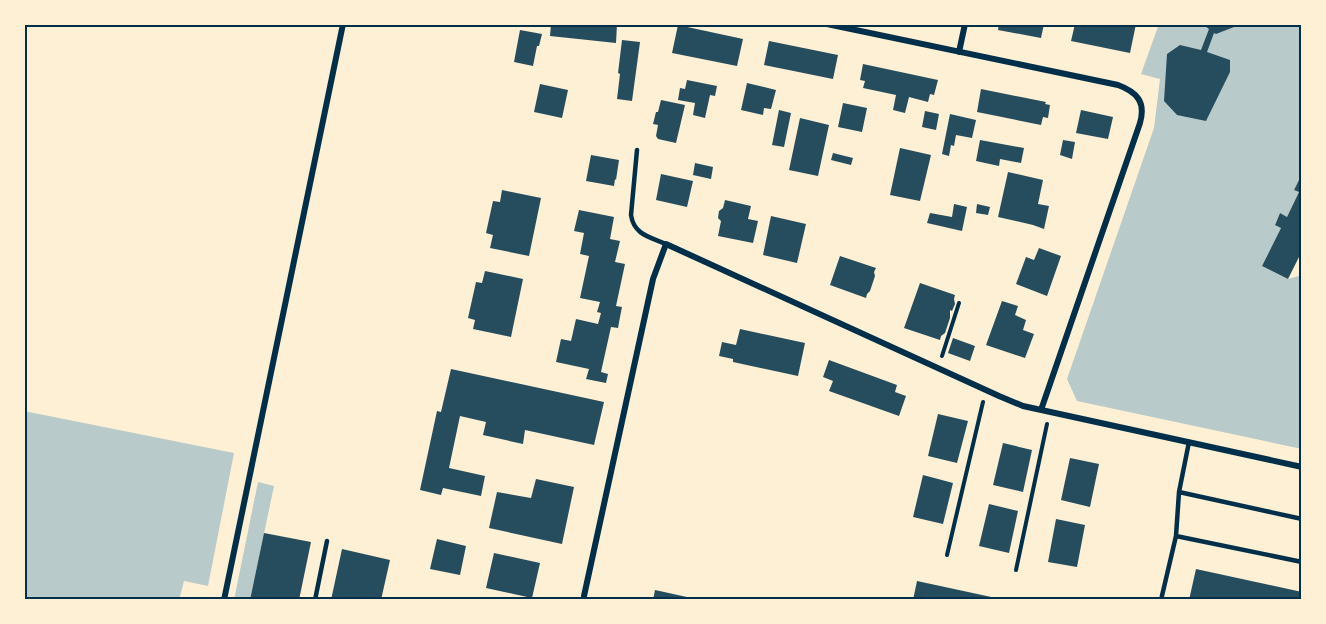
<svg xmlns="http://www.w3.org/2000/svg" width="1326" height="624" viewBox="0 0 1326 624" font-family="'Alegreya Sans',sans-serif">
<rect width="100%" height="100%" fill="#fdf0d5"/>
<!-- green -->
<path fill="#b9caca" d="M1159,24H1302V174L1294,190L1299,192L1287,217L1280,213L1275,224L1281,228L1262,266L1288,279L1302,275V449L1077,401L1067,379L1154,128L1160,79L1141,74Z
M24,411L234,453L208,586L184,581L179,600H50L37,597L36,600H24Z
M258,482L274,486L250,600H234Z"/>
<!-- building -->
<path fill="#264d5e" d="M551,24H617L616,43L550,36Z
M999,24H1044L1041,38L998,30Z
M1075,24H1136L1130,53L1071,41Z
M1202,24H1237L1234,27L1216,34L1214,33L1207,52L1230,60V72L1206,121L1177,115L1164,101L1167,54L1180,45L1201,50L1209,29Z
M678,25L743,39L737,66L672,53Z
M520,30L542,34L539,46H537L533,66L514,62Z
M622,40L640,42L632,101L617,99L620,74L618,73Z
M769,41L838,55L833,79L764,65Z
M863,64L938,80L934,95L930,94L928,102L909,97L905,113L893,110L896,95L863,88L865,81L860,80Z
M687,80L717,86L715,96L710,95L705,118L693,115L695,103L678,100L680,88L685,89Z
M747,83L776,90L771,109L764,108L763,115L741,110Z
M540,84L568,90L562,118L534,112Z
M981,89L1046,102L1045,104L1050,105L1048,118L1043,117L1041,125L977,112Z
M661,100L685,105L676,143L658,139L656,136L658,125L653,124L656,112H658Z
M843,103L867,108L862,132L838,127Z
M779,110L791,113L784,147L772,145Z
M1081,110L1113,117L1108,139L1076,133Z
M925,111L939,114L936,130L922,127Z
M950,114L976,120L972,138L956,135L954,146L951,145L949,156L942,154Z
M800,118L829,125L818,176L789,170Z
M980,140L1024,148L1021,163L1000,159L999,166L976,161Z
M1063,140L1075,142L1072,159L1060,155Z
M900,148L931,155L920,201L890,195Z
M833,153L853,158L851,165L831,160Z
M591,155L619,160L616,180L615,179L614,186L586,181Z
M695,163L713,167L711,179L693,175Z
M1008,172L1043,180L1038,204L1049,206L1044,229L1033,225L998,217Z
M661,174L693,181L687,207L656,200Z
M1302,174V251L1288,279L1262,266L1281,228L1275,225L1280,213L1287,217L1299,192L1294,190Z
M502,190L541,198L529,256L490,248L493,235L486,233L493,201L500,202Z
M725,200L751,206L748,219L758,221L753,243L718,236L721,221L718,218L719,211L723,208Z
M954,204L967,207L962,231L927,223L930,213L952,217Z
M977,204L990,207L988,215L976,213Z
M579,210L614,217L610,239L620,241L615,262L625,264L616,306L622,307L620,317L618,328L611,327L601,372L608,374L606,383L586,379L589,369L556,362L561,339L571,341L576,319L598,324L601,313L597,312L600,302L580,298L589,256L580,254L584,233L574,231Z
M771,216L806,224L797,263L763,255Z
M1039,248L1061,256L1047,296L1016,284L1026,257L1034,260Z
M840,256L876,268L874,272L875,276L870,291L867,294L866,298L830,285Z
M485,271L523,279L511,337L473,329L475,320L468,318L476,282L482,283Z
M920,283L955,295L954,299L955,304L952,311L950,310V318L945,333L941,336L940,340L904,328Z
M1002,301L1018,306L1015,315L1026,320L1023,330L1034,334L1025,358L986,345Z
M740,329L805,343L798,376L733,362V359L719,356L722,342L736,345Z
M953,338L975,346L970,361L948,353Z
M829,360L897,385L895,392L906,396L899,416L829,391L833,381L823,377Z
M451,369L604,402L594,445L525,430L523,444L483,435L486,422L460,416L449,468L485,476L481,496L443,488L441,495L420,490L437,411L441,412Z
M938,414L968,421L957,463L928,456Z
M1003,443L1032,450L1023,492L993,485Z
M1070,458L1099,464L1090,507L1061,500Z
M923,475L953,483L943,524L913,517Z
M536,479L574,487L562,544L489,528L497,492L531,498Z
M989,504L1018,511L1009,553L979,546Z
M1056,519L1085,525L1077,567L1048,562Z
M264,533L311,542L299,600H250Z
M437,539L466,546L460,575L430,569Z
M342,549L390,560L381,600H331Z
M494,553L540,563L532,598L486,588Z
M1196,569L1302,592V600H1189Z
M917,581L996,598V600H913Z
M655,590L696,599V600H653Z"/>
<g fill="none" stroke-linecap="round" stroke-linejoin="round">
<!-- path -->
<path stroke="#003049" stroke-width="4" d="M942,356L959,303
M947,555L983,402
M1016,570L1047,424"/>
<!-- service -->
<path stroke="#003049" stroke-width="4.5" d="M637,150L631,215C634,235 650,237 666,244
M1179,492L1302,519
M1176,536L1302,562
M315,600L327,541
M1161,600L1176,536L1179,492L1189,442"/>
<!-- minor -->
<path stroke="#003049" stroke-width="6" d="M827,24L1118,85C1137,92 1146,102 1140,123L1041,410
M959,52L965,24
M584,596L653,279L666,244L999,396L1023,406L1302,467
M224,600L343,24"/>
</g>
<!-- border -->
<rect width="1326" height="624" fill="none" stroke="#fdf0d5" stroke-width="51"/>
<rect x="26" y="26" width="1274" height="572" fill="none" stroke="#003049" stroke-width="2"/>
</svg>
